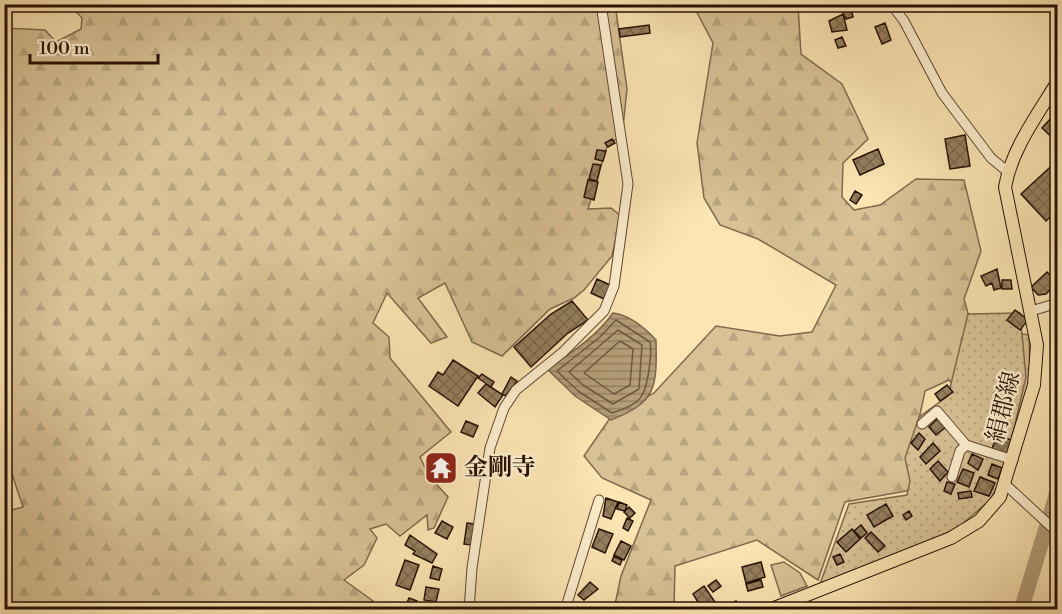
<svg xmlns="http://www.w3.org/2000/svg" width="1062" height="614" viewBox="0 0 1062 614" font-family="'Libre Bodoni','Noto Serif JP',serif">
<defs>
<pattern id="forest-firs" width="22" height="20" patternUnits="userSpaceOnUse" patternTransform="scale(1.5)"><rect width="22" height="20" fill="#d8c195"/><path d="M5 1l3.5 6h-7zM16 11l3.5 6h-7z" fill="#b9a57f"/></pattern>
<pattern id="park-dots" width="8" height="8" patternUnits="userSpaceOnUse" patternTransform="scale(1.5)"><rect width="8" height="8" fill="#d8c195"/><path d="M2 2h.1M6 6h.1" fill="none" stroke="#b9a57f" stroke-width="1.8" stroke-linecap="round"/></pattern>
<pattern id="water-rules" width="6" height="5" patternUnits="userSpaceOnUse" patternTransform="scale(1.5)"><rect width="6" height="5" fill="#b49d78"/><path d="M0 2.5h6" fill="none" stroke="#927f60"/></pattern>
<pattern id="building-cross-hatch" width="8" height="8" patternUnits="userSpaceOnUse" patternTransform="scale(1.5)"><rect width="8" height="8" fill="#967f5f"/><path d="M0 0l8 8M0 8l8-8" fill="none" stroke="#7a674c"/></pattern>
</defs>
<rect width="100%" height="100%" fill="#fce5b3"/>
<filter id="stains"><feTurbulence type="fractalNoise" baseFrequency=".00333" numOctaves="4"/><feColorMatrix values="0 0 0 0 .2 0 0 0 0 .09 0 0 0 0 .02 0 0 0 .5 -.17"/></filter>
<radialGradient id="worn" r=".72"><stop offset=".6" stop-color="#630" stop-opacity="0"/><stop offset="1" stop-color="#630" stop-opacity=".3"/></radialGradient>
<!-- forest -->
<path fill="url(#forest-firs)" stroke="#80694c" stroke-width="1.5" d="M69,4H603L616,11L627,89L622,137L608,143L588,209L611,208L621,216L612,256L584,290L574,298L550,309L502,356L472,342L445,283L418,298L447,337L431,343L387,293L373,323L389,337L390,358L451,432L420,457L429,476L448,497L434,528L428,530L427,515L400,536L386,524L370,529L377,538L364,565L344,580L373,601L364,609H5L4,512L23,507L4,450L5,28L45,30L56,42L81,29L82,18Z
M693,5H798L801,54L842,84L868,139L843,163L842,197L854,210L880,205L916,179L964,180L981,251L964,299L970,320L987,327L1029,335L1030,382L1023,415L1005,427L982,418L949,380L925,391L911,457L931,483L906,491L845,502L818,580L757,540L675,566L674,609H614L621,576L651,500L602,478L584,456L610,418L654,393L716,326L780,336L812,332L836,285L758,239L720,225L704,198L697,143L713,43Z"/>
<!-- park -->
<path fill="url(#park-dots)" stroke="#80694c" stroke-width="1.5" d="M1020,313L1026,377L1003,475L990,500L960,526L937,538L820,584L849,504L907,495L910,481L905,458L919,417L948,396L968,314Z"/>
<!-- garden -->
<path fill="#d8c195" stroke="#80694c" stroke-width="1.5" d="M784,562L800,573L807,586L781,596L771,565Z"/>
<!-- water -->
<path fill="url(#water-rules)" stroke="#7c654a" stroke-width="1.5" d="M613,313C629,315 645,328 656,340C657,387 657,402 611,420L575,396L546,368C571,354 596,337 613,313Z"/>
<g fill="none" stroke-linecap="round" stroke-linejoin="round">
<!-- shore -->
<path stroke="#6e573e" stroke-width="1.5" d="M616,320L650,342C652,351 650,360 649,370C644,399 642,403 612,413L578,391L557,371L600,337Z
M618,330L642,345L639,389L613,404L583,385L569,372Z
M620,341L633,349L630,385L614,394L584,373Z"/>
<!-- river -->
<path stroke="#b49d78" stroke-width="15" d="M1021,610L1058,489"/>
</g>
<!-- building -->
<path fill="url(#building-cross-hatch)" stroke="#271104" stroke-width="1.5" d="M850,4L853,17L846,19L840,7Z
M843,14L847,30L832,32L829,21Z
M885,23L891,40L882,44L875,27Z
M649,25L650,33L620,37L619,29Z
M842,37L846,46L838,48L835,40Z
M1053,116L1058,120V143L1042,128Z
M965,135L970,166L950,169L945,139Z
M612,139L615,143L608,147L605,143Z
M878,149L884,164L860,175L853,160Z
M597,150L606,151L603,161L595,159Z
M1058,160V210L1046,221L1021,194Z
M593,164L601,165L597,181L589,179Z
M588,180L598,182L594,200L584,197Z
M855,191L862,195L856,204L850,200Z
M1058,266V278L1057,279L1051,273Z
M997,269L1001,288L994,290L992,283L986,286L981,276Z
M1047,272L1057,282L1046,294L1038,295L1031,287Z
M597,279L610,285L604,299L591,293Z
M1002,280H1011L1012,289H1002Z
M572,301L588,320L568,333L531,367L514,347L551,314Z
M1015,310L1028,320L1020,330L1007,320Z
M453,360L478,376L458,406L429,386L438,372L443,375Z
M482,374L494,382L491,387L478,378Z
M511,377L517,381L506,396L502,394Z
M486,384L503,395L495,407L478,393Z
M947,385L953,392L940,401L935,394Z
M938,418L946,427L936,435L929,427Z
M466,421L478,426L473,437L461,432Z
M919,433L925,439L918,450L911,443Z
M997,435L1014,441L1009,454L992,449Z
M933,443L940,451L926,464L920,457Z
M972,454L983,459L978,470L968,463Z
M437,459L450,464L448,468L451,469L444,478L431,473Z
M938,461L948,472L940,481L930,469Z
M992,464L1002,468L998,479L988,475Z
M963,469L974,473L969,487L957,482Z
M980,477L995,483L989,496L974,491Z
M947,482L955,484L951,494L944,491Z
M971,491L972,497L959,499L958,493Z
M606,498L618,502L611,519L603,516Z
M619,502L627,505L625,511L617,509Z
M886,504L893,516L874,527L867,515Z
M629,507L635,513L630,518L624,512Z
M909,511L912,516L906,520L903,515Z
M627,518L633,521L628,531L623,528Z
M442,521L453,527L447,539L435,533Z
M467,523L475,524L472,545L464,544Z
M861,525L867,533L861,538L854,531Z
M599,529L613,534L605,553L592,547Z
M852,529L860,539L846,552L837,542Z
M871,532L885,546L878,552L865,538Z
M410,535L437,554L432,563L413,554L415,551L405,545Z
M621,541L631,546L624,560L614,555Z
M840,554L844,562L837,565L833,557Z
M614,556L622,560L620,565L612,561Z
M405,560L419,565L410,590L396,585Z
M761,562L765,577L746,583L742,567Z
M433,566L442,569L439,580L430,578Z
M716,580L721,586L713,592L708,586Z
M761,580L763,587L748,591L746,584Z
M590,582L598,589L584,600L578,595Z
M704,586L715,602L705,610H699L695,604L698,602L693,594Z
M426,587L439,589L436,602L424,600Z
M409,598L417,601L413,610H404Z
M736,601L739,606L723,610L722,608Z
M692,602L697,610H682Z"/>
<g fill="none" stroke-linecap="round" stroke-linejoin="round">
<!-- minor casing -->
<g stroke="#5c4630" stroke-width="11">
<path id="minor" d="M891,4L904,21L942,93L991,158L1008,172
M1031,311L1058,303
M922,424L937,411L966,445
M952,477L960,451L966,445L1013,460
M1006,485L1058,533
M469,610L472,568L490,448L504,408L516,390L563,352L604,311L614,286L628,184L601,4
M565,610L599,500"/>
</g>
<!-- major casing -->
<g stroke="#271104" stroke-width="14">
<path id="major" d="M769,610L951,538L979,521L1000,497L1034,385L1037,345L1005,187C1012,148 1038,114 1058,81"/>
</g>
<!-- minor -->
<use href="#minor" stroke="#fdeece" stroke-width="9"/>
<!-- major -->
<use href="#major" stroke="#fce5b3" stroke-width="12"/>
</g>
<!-- icons -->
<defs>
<g id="temple-square" transform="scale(1.725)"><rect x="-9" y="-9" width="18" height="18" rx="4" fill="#8f2418" stroke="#fdeece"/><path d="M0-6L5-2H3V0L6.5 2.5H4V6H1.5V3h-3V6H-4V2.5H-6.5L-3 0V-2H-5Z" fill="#fff"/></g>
</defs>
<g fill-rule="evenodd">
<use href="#temple-square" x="441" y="468"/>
</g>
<g text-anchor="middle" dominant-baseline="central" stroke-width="4.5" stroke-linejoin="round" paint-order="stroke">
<!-- street labels -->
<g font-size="24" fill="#271104" stroke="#fdeece">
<text transform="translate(1004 407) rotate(-76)">絹郡線</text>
</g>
<!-- poi labels -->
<g font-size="24" font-weight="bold" fill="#271104" stroke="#fdeece" text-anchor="start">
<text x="464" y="468">金剛寺</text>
</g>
</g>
<!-- margin -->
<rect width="1062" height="614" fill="none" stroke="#fce5b3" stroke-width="24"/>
<rect x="6" y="6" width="1050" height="602" fill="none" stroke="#271104" stroke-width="3"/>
<rect x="12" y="12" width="1038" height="590" fill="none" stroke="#271104" stroke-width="1.5"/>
<!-- scale -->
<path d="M30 54v9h128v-9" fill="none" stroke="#271104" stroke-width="3"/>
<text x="39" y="54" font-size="18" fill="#271104" stroke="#fdeece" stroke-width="4.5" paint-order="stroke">100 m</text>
<rect width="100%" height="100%" filter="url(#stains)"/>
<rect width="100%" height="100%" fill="url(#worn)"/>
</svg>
